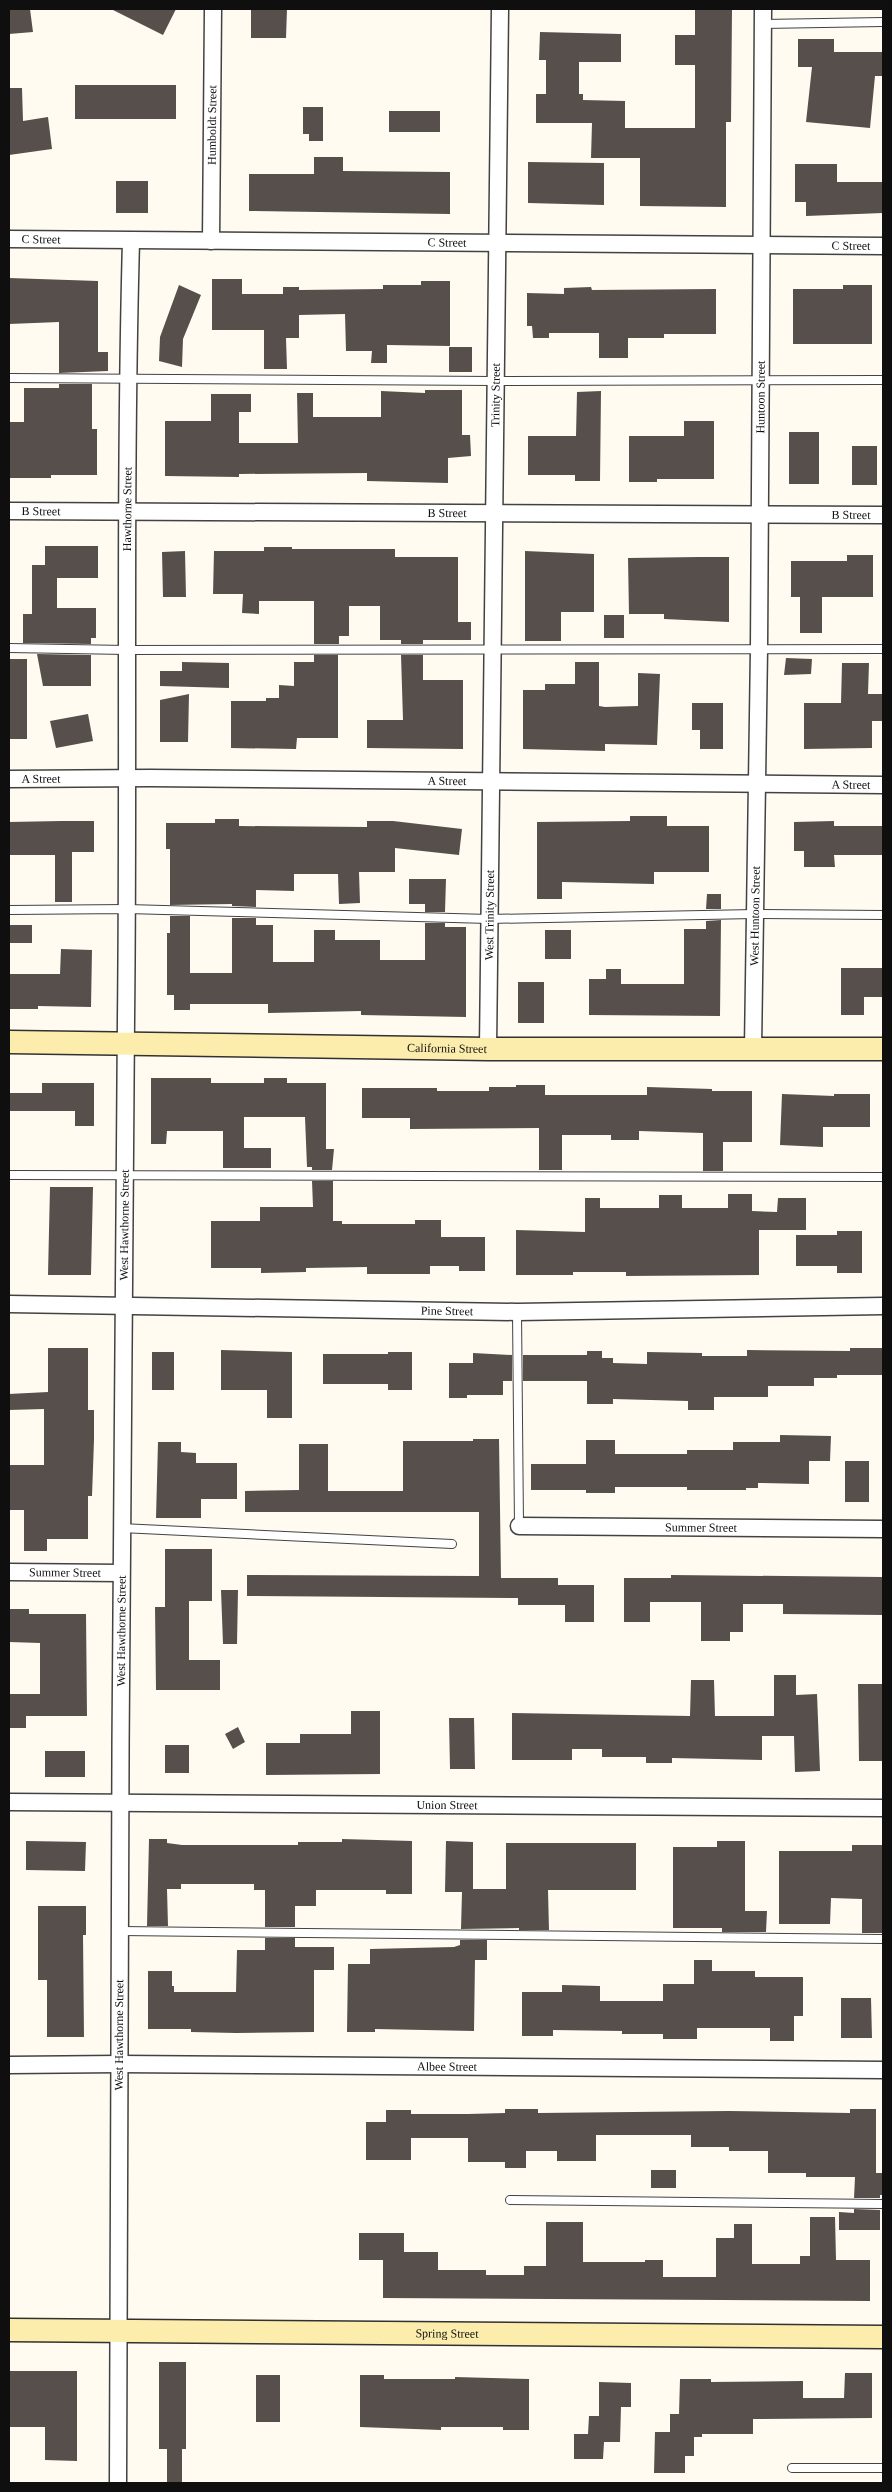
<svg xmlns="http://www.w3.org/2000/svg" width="892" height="2492" viewBox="0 0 892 2492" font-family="Georgia,serif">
<rect width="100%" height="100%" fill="#fffbf0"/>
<!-- building -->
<path fill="#574f4b" d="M9,9H30L33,32L9,34Z
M111,9H176L163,35Z
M251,9H287L286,38H251Z
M695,9H732L731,122H726V207L640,206V158H591L592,123H536V94H546V60H539L540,32L621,34V62H579V94H583V100L625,101V128H695V65H675V35H695Z
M798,39H834V52H883V76H875L870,128L806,122L812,67H798Z
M75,85H176V119H75Z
M9,88H22L23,121L48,117L52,149L9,155Z
M303,107H323V141H309V134H303Z
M389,111H440V132H389Z
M314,157H343V171L450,172V214L249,211V174H314Z
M528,162L604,163V205L528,203Z
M795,164H837V182H883V213L806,216V202H795Z
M116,181H148V213H116Z
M9,278L98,281V352H108V371L59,373V322L9,324Z
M212,279H242V294H283V287H299V290L383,289V285H421V281H450V346L387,345V363H371L372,351H346L345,314L299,315V338H286L287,369H264V330H212Z
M179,285L201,295L183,339L182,367L159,361L160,337Z
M843,285H872V344H793V289H843Z
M591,287L592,290L716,289V334H664V338H628V358H599V333H549V338H533L532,326H527V293L564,294V288Z
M449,347H472V372H449Z
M59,384H92V429H97V475H51V478H9V422H24V388H59Z
M425,390H462V435H470L471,456L448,458V483L367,481V473L239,474V477L165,476V421H211V394H251V412H239V443H298L297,393H313V417H381V391L425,393Z
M601,391L600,481H575V475H528V436H576L577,392Z
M684,421H714V479H657V482H629V436H684Z
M789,432H819V484H789Z
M852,446H877V485H852Z
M45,546H98V578H57V608H96V638H91V644L23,643V614H32V565H45Z
M264,547H292V549H395V557H458V622H471V640H423V644H401V640H380V606H349V636H339V644H314V601H259V614L242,613L243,594H213L214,551H264Z
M185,551L186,597H163L162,552Z
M525,551L594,554V612H561V641H525Z
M847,555H873V597H822V633H800V597H791V561H847Z
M699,557H729V622L664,619V614H629L628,558Z
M604,615H624V638H604Z
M37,654L91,655V686H43Z
M314,655H338V738H297L296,749L231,748V701H266V698H279V685L294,686V662H314Z
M401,655H423V680H463V749L367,748V720H403Z
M786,658L812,659L811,674L784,675Z
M9,659H27V739H9Z
M182,662L229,663V688L160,686V671H182Z
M575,662H599V706L605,707L638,706V673L660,674L657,745L605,744V751L523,749V690H545V684H575Z
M842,663H869L868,694H883V721H872V748L804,749V703H841Z
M189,694L188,742H160V700Z
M692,703H723V749H700V730H692Z
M88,714L93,741L56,748L50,721Z
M630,816H667V826H709V872H654V884L562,882V899H537V822L630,821Z
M215,819H239V826L367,827V821H393L462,829L459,855L395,848V872H359L360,903L339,904L338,874H294V891L256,890V907L232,906V904L170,905V849H166V823H215Z
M61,821H94V852H72V902H55V855H9V822Z
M834,821V826H883V855H834L835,867H804V851H794V822Z
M409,879H446L445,912H425V904H409Z
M707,894H721V909H706Z
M170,916H190V973H232V918H256V925H273V962H314V930H335V940H380V960H425V923H445V927H466V1017L361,1015V1011L268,1013V1004H190V1010H174V995H167V933H170Z
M721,920L720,1016L589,1015V979H606V969H621V984H684V929H706V921Z
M9,925H32V943H9Z
M545,930H571V959H545Z
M61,949L92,950L91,1007L38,1006V1009H9V974H60Z
M841,968H883V997H864V1015H841Z
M518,982H544V1023H518Z
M151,1078H211V1083H264V1078H287V1083H326V1149H334L332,1170H312V1167H307L305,1117H244V1148H271V1168H223V1131H167L166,1144H151Z
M42,1083H94V1126H75V1111H9V1093H42Z
M516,1085H545V1095H647V1087L712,1089V1091H752V1142H723V1171H703V1133L639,1131V1140H611V1135H562V1170H539V1128L410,1129V1118H362V1088H437V1091H489V1087H516Z
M782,1094L834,1096V1094H870V1127H823V1147L780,1145Z
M312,1181H333V1221H342V1224H415V1220H441V1237H485V1271H459V1266H430V1274H367V1267L306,1268V1272L261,1273V1268H211V1221H260V1207H313Z
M50,1187H93L91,1275H48Z
M728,1194H752V1211L777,1212L778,1198H806V1230H759V1275L626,1276V1272H573V1275H516V1230L585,1232V1198H600V1208H659V1195H682V1208H728Z
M837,1231H862V1273H837V1266H796V1235H837Z
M48,1348H88V1410H94V1440L92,1496H88V1539H47V1551H24V1510H9V1465H44V1409L9,1410V1394L48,1392Z
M850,1348H883V1375H837V1378H814V1386H768V1397H714V1410H688V1401L613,1399V1404H587V1381H523V1355H587V1351H602V1358H613V1363L647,1364V1352L702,1353V1356H747V1350L850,1351Z
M221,1350L292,1352V1418H267V1390H221Z
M152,1352H174V1390H152Z
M388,1352H412V1390H388V1384H323V1354H388Z
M473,1353L512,1355V1381H503V1395H467V1398H449V1363H473Z
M780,1435L831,1436L830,1461H809V1484L758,1483V1488H746V1490H687V1487H615V1493H586V1490H531V1464H586V1440H615V1454H687V1450H733V1442H780Z
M473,1439H499L501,1578H558V1585H594V1622H565V1605H518V1598L247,1596V1575L479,1576V1512H245V1491L299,1490V1444H328V1491H403V1441H473Z
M158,1442H181V1452L196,1453V1463H237V1499H201V1518H156Z
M845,1461H869V1502H845Z
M165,1549H212V1601H189V1660H220V1690H156L155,1607H165Z
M671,1575L883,1577V1615L783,1614V1604H743V1632H730V1641H701V1602H650V1622H624V1578H671Z
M221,1590H238L237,1644H223Z
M9,1609H29V1614H86L87,1716H26V1728H9V1694H40V1643L9,1642Z
M774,1675H796V1695L817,1694L820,1771L795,1772L794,1736H762V1760L672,1758V1763H646V1757H602V1749H572V1760H512V1713L690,1716L691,1680H714L715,1716H774Z
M858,1684H883V1761H859Z
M351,1711H380V1774L266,1775V1743H300V1734H351Z
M449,1718H474L475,1769H450Z
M238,1727L245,1742L233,1749L225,1734Z
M165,1745H189V1773H165Z
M45,1751H85V1777H45Z
M149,1839H167V1843L182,1845H298V1842H342V1839L412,1841V1894H386V1890H316V1906H295V1927H265V1890H254V1884H181V1889H167L168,1926H147Z
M26,1841L86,1842L85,1871L26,1870Z
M446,1841L473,1842V1889H506V1843H636V1890H548L549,1930H519V1928L461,1929L462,1892H445Z
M717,1841H745V1911H767L766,1932H722V1928H673V1847H717Z
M852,1845H883V1933H862V1899L831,1898L830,1924H779V1851H852Z
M38,1906H86V1935H83L84,2037H47V1980H38Z
M265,1938H295V1947H334V1970H314V2032L236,2033L191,2032V2029H148V1971H172V1986H174V1992H236L237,1950H265Z
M460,1940H487V1960H475L474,2031L375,2029V2032H347L348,1964H370V1949L454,1947L460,1945Z
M694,1960H712V1971H755V1977H803V2016H794V2041H770V2028H697V2039H663V2034H622V2031L553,2030V2036H522V1992H562V1985L600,1986V2001H663V1984H694Z
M841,1998H871L872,2038H841Z
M505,2109H538V2113L729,2111L850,2113V2109H876V2173H883V2195H880V2198H854L855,2177H806V2173H768V2151H729V2147H691V2135H596V2161H557V2151H526V2168H505V2162H468V2138H411V2160H366V2122H386V2110H411V2114H468L505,2113Z
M651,2170H676V2188H651Z
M854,2209L880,2210V2230H839V2212L854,2213Z
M810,2217H835L836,2260H870V2301L383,2298V2260H359V2233H404V2252H438V2270H486V2275H524V2266H546V2222H583V2262H645V2260H663V2277H716V2238H734V2224H752V2264H800V2256H810Z
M159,2362H186V2449H182V2483H167V2449H159Z
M9,2371H77V2461L45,2460V2427H9Z
M845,2373H872V2418L753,2419V2434H702V2437H694V2456H685V2473H654L655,2432H670V2414H679L680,2379H711V2382L803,2381V2398H844Z
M256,2375H280V2422H256Z
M360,2375H384V2379H455V2377L529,2379V2430H503V2427H441V2430L360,2427Z
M599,2382L631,2383V2407H621L620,2442H604L603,2459H574V2434H588L589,2416H599Z"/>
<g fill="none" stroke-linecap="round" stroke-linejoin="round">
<!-- lane casing -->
<g stroke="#424242" stroke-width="10">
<path id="lane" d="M763,24L883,22
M9,378L494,381L883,380
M9,648L127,650L883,649
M9,910L127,909L489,919L755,914L883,915
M9,1175L883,1177
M517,1312L519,1526
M121,1528L452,1544
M120,1931L883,1939
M510,2200L883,2204
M792,2468H883"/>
</g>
<!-- street casing -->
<g stroke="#424242" stroke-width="19">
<g id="street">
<path id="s1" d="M9,239L883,246"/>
<path id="s2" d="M211,241L213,9"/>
<path id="s3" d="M9,511L883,515"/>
<path id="s4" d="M9,779L150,778L883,785"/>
<path id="s5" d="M753,1048L759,649L763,9"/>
<path id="s6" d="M488,1049L500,9"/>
<path id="s7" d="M9,1304L517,1312L883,1306"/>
<path id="s8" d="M519,1526L883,1529"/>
<path id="s9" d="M9,1572L121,1573"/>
<path id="s10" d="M9,1802L883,1808"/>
<path id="s11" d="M9,2065L119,2064L883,2070"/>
<path id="s12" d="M118,2483C118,1995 122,1506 126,1018C129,759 124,500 131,241"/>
</g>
</g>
<!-- secondary casing -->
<g stroke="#313131" stroke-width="25">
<g id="secondary">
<path id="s13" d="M9,1042L488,1049H883"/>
<path id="s14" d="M9,2330L883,2337"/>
</g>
</g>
<!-- lane -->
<use href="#lane" stroke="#fff" stroke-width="8"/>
<!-- street -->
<use href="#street" stroke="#fff" stroke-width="16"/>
<!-- secondary -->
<use href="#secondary" stroke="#fdedad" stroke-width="22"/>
</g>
<g text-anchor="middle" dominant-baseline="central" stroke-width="5" stroke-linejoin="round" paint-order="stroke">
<!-- street labels -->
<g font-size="12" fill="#0f0f0f" stroke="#fff">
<text stroke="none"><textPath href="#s2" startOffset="116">Humboldt Street</textPath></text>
<text stroke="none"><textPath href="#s1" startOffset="32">C Street</textPath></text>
<text stroke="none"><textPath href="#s1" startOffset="438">C Street</textPath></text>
<text stroke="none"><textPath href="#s1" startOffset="842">C Street</textPath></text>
<text stroke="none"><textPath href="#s6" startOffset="654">Trinity Street</textPath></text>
<text stroke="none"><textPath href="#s5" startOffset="651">Huntoon Street</textPath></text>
<text stroke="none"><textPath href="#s12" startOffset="1974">Hawthorne Street</textPath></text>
<text stroke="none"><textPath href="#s3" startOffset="32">B Street</textPath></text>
<text stroke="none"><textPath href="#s3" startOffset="438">B Street</textPath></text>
<text stroke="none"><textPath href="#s3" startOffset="842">B Street</textPath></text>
<text stroke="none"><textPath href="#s4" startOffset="32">A Street</textPath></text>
<text stroke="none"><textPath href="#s4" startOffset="438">A Street</textPath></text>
<text stroke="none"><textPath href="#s4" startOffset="842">A Street</textPath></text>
<text stroke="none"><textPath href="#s6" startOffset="134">West Trinity Street</textPath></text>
<text stroke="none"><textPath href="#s5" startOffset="132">West Huntoon Street</textPath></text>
<text stroke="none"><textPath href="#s13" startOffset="438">California Street</textPath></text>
<text stroke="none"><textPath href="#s12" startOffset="1258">West Hawthorne Street</textPath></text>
<text stroke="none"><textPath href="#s7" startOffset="438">Pine Street</textPath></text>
<text stroke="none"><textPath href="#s8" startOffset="182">Summer Street</textPath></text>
<text stroke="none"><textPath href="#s9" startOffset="56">Summer Street</textPath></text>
<text stroke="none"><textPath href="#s12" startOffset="852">West Hawthorne Street</textPath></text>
<text stroke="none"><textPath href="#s10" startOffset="438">Union Street</textPath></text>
<text stroke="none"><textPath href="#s12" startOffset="448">West Hawthorne Street</textPath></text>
<text stroke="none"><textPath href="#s11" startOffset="438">Albee Street</textPath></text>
<text stroke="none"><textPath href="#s14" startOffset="438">Spring Street</textPath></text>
</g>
</g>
<!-- border -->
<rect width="892" height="2492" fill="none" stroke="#0f0f0f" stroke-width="20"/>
</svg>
